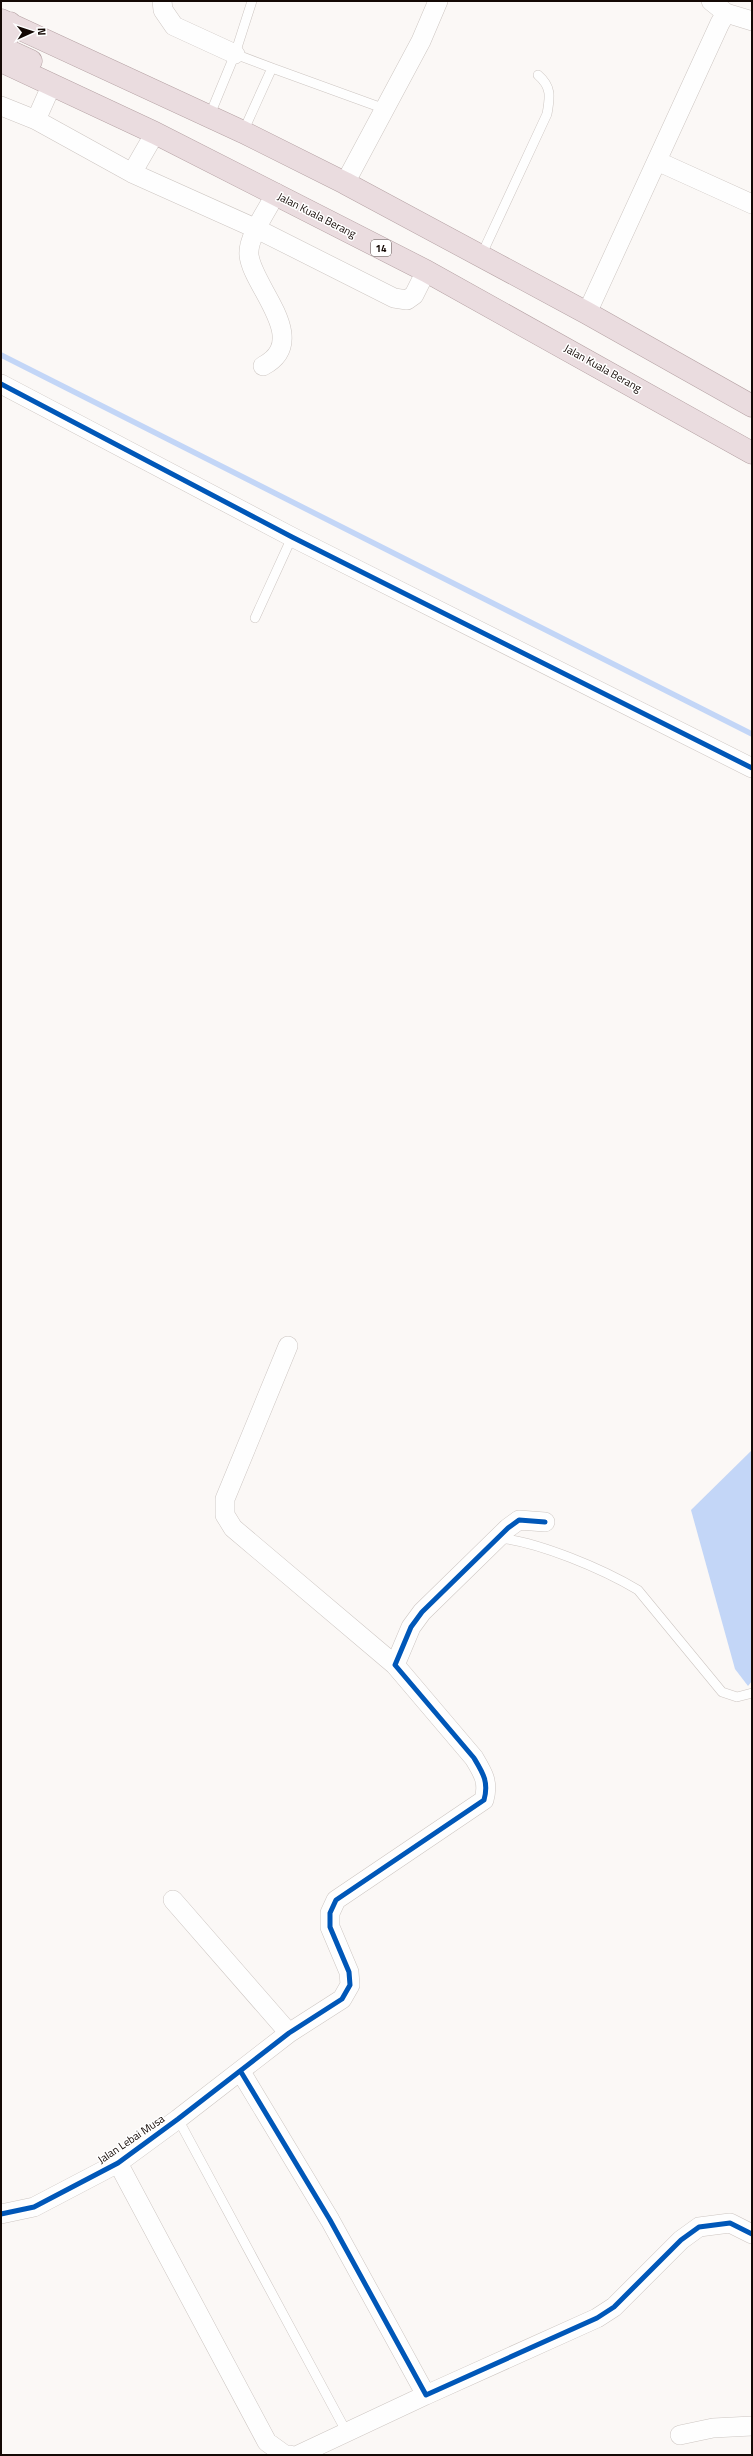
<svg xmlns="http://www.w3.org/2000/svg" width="753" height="2456" viewBox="0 0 753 2456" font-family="'Titillium Web',sans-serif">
<rect width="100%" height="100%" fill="#fbf8f6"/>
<!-- water -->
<path fill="#c3d6f7" d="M752,1450V1681L748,1686L735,1669L691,1510Z"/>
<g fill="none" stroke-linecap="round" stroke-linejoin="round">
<!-- stream -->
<path stroke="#c3d6f7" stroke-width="5.5" d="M1,355L752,734"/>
<!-- service casing -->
<g stroke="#cdc6c2" stroke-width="10">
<path id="service" d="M235,54L272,68L243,132
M272,68L385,109
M209,117L235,54L252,1
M481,256L547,114C550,97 552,87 538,75
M255,618L292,537
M499,1538C539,1542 603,1569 638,1590L722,1692L737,1697L752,1693
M178,2119L346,2431"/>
</g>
<!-- minor casing -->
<g stroke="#cdc6c2" stroke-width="20">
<path id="minor" d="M162,1L163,10L174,26L235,54
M711,1L726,13
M1,106L36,120L132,173L257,229L394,298L407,300L414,295L426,271
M36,120L52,84
M657,161L752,204
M132,173L155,133
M345,183L421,41L438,1
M587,313L720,23L726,13L752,21
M263,366C312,340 252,287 249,255C247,238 268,209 276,193
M1,384L292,537L752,768
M288,1346L225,1499V1515L233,1528L395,1665
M173,1900L289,2033
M241,2072L330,2220L426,2395L597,2318L614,2307L681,2240L699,2227L730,2223L752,2234
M118,2163L267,2442L285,2455H290
M1,2214L34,2207L118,2163L178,2119L289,2033L342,1999L350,1985L349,1972L330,1927V1913L336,1900L484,1800C489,1782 483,1773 474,1758L395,1665L411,1627L422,1612L508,1528L519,1520L545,1522
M680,2435L713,2428L752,2426
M298,2455L426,2395"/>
</g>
<!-- trunk casing -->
<g stroke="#b5a2a4" stroke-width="23">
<path id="trunk" d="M1,20L243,132L345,183L587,313L752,406
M10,23L5,34L7,50L31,61
M1,61L155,133L426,271L752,453"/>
</g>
<!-- service -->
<use href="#service" stroke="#fefefe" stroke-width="9"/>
<!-- minor -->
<use href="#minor" stroke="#fefefe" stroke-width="19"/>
<!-- trunk -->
<use href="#trunk" stroke="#eadcdf" stroke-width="22"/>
<!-- cycleway casing -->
<g stroke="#fff" stroke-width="8">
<path id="cycleway" d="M1,384L292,537L752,768
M241,2072L330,2220L426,2395L597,2318L614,2307L681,2240L699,2227L730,2223L752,2234
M1,2214L34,2207L118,2163L178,2119L289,2033L342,1999L350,1985L349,1972L330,1927V1913L336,1900L484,1800C489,1782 483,1773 474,1758L395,1665L411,1627L422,1612L508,1528L519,1520L545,1522"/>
</g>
<!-- cycleway -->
<use href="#cycleway" stroke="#0057b8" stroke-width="5"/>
</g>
<g text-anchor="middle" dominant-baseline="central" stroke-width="3" stroke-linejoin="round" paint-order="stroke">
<!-- shield labels -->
<rect fill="#fff" stroke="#5a5350" stroke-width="1" x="371" y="240" width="20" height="16" rx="3"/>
<g font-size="10" font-weight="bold" fill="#140905">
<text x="381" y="248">14</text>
</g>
<!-- street labels -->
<g font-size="11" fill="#140905" stroke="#fff">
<text transform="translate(317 215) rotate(27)">Jalan Kuala Berang</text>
<text transform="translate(603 368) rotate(29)">Jalan Kuala Berang</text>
<text transform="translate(131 2139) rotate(-34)">Jalan Lebai Musa</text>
</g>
</g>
<!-- border -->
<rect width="753" height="2456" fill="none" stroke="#140905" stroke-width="4"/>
<!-- north arrow -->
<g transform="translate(32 32) rotate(87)" stroke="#ffffff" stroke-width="3" paint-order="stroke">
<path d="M0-3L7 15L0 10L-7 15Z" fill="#140905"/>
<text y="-6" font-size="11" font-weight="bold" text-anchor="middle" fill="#140905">N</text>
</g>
</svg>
